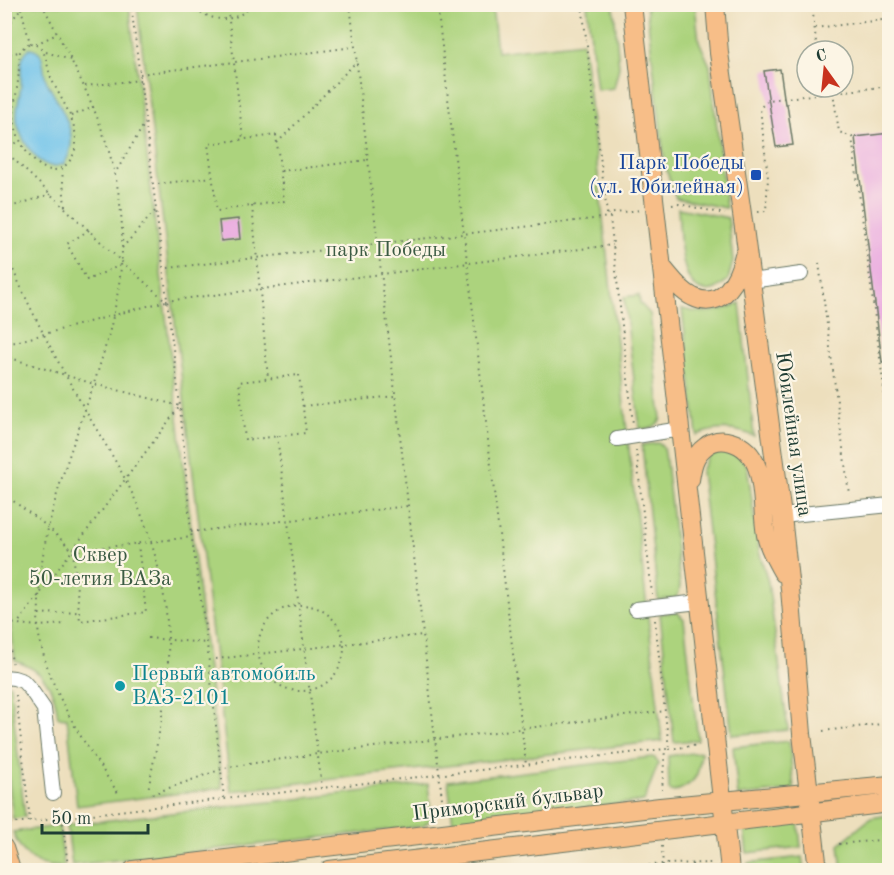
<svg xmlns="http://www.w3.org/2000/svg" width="894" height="875" viewBox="0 0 894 875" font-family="'Old Standard TT',serif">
<rect width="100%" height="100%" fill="#fcf5e5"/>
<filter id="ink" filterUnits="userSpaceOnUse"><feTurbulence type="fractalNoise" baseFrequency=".0167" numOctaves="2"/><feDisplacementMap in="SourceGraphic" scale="12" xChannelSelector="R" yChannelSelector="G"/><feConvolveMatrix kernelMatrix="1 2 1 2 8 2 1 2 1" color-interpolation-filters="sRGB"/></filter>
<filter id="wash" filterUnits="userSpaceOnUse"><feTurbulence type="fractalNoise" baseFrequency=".008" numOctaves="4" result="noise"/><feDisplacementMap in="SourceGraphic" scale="24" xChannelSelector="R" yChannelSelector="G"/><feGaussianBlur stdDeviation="1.35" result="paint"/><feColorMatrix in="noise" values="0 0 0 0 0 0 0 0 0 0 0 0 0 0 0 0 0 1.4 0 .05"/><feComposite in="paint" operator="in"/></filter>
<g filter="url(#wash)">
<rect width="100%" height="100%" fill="#eddfbd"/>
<!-- green -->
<path fill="#acd37d" stroke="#668858" stroke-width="1.5" d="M4,5H129L222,788L77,806L67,718L58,717C55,688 44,670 15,661L4,566Z
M137,5H492L497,52L583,42L662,741L231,791Z
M587,5H613L614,9L619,67L614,88L597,90Z
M646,5H695L699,41L710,66L726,208L676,198L665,166Z
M678,208L728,218L733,261L728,280C723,283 718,289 712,290C678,299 680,228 678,208Z
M639,295L640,303L650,314L661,419C656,428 649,428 640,429L624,297Z
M740,303L754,436C734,428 717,427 697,435L682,309C704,315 719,312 740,303Z
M658,443L663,447L665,453L680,585L679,593L675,598L658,600L642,445Z
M726,450L735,452L747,465L759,551L768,582L788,730L732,735L701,471L709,455Z
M674,612L678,613L684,619L698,740L674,742L660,614Z
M4,616L9,666L5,671H4Z
M5,685H10L25,817L13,819L5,745Z
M789,741L794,790L738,796L733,747Z
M701,752C699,775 697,783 674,792L669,790L668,756Z
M652,757L655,758L658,764L644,801L453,823L448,781Z
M428,784L431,815L430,820L423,826L72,865L67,825Z
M889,815V870H842L839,844L871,818Z
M798,821L801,847L747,853L744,828Z
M59,826L64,866C39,869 21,856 13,832Z
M802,857L804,870H749L748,863Z"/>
<!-- water -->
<path fill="#6ec3eb" stroke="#468090" stroke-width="1.5" d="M30,48C47,50 41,69 47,82C60,108 83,135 64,164C59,165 54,167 50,166C33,162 20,136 17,121C15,107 21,96 21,83C22,70 18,57 30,48Z"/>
<g id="blocks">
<!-- building -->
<path fill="#e9a7e0" d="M780,69L785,104H787L793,145L776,147L764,71Z
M890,133V362H882L855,137Z
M238,219L240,239L221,241L219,221Z"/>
</g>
</g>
<g filter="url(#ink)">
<use href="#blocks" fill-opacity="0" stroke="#677664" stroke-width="1.5"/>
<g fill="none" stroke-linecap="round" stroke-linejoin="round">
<!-- minor casing -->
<g stroke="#677664" stroke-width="16">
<path id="minor" d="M750,281L801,274
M617,439L681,429
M782,516L890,505
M636,609L699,602
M4,677L14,678L23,681L31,690L44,709L53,793"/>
</g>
<!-- major casing -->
<g stroke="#677664" stroke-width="20">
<path id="major" d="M632,4L730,870
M715,4L719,53L744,228L782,516L790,589L802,734L818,870
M662,267C671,277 680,291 693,297C723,312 739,277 744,255
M690,480C692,467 694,455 705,447C712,441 721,439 731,442C769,453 760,503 766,535C768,548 777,562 783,573
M4,848L11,870
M133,870L660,807L890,785
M329,870L890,803"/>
</g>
<!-- path -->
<path stroke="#677664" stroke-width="2" stroke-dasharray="1.5 4.5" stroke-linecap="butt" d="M42,4C80,77 119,145 122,229C127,358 41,473 39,600C39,612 37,625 39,636C51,696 85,744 118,793
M131,4L180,406L191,532L206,635L224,798
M192,4C208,23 236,25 252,4
M227,4L243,139
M350,4L443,807
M437,4L526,765
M582,4L607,214L610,217L633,424
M812,4L817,51
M350,7L379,4
M21,8L30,43
M815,28L890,19
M4,31L24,4
M30,43C49,47 45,65 52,80C61,100 77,120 76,144C74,164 56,179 38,164C28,157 19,141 16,129C12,114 15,103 17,88C19,76 19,64 20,51L26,45Z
M36,44L57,34
M46,52L71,60
M4,55L19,52
M140,74L354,47
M85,86L140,80
M833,92L839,132L852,137L890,437
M71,116L94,107
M276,135L284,201L217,211L208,144Z
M277,143L357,61
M4,150L122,262L166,301L4,345
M6,151L20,140
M62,169L65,207
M281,171L367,160
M114,175L145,123
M158,184L212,177
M672,205L679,204L725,214
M252,206L268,378
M4,209L51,194
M758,212L766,211L768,178L760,108L768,100L890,86
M607,214L640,210
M89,230L67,244L87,280L121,265
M4,248C25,300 51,350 79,399C93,425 110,450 124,477C150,526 166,583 168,638C170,689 157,741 148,791
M122,248L156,210
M819,263L849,494
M168,268L610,217
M166,301L613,245
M4,356L94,384L180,406L18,623
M299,375L306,433L245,440L239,382Z
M303,406L395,396
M277,436L322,788
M636,450L652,594
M4,494L48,527L73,551L80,621L146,612L138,544
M191,532L408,506
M73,551L192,537
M4,603L12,663
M258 648a43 43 0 1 1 86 0a43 43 0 1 1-86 0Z
M39,614L78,612
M655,620L669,749H665L662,790
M7,623L38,626L65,624
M148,638L207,643
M216,659L423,635
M16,695L30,821
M823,731L890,723
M669,749L699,745
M152,794L228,767L317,754L665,711
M62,817L68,867
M4,824L665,749
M839,844L890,839
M662,846L663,870
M692,864L693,870
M607,870L662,864L714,863"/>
<!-- minor -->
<use href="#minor" stroke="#fff" stroke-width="14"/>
<!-- major -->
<use href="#major" stroke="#f7be88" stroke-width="18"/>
</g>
</g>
<!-- markers -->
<rect fill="#1a4fb4" stroke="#fcf5e5" stroke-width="2" x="750" y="169" width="12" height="12" rx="3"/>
<circle fill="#0f9aa8" stroke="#fcf5e5" stroke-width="2" cx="120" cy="686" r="6"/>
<g text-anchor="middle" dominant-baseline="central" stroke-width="4.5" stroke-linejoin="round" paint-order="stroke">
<!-- transit labels -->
<g font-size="21" fill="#164399" stroke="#fcf5e5" text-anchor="end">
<text x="744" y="163">Парк Победы<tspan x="744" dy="24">(ул. Юбилейная)</tspan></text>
</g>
<!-- park labels -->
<g font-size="21" fill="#3b5b43" stroke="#fcf5e5">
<text x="386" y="250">парк Победы</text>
<text x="100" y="555">Сквер<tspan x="100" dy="24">50-летия ВАЗа</tspan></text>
</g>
<!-- street labels -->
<g font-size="21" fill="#1f3d34" stroke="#fcf5e5">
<text transform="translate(793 434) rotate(82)">Юбилейная улица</text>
<text transform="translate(508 803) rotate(-7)">Приморский бульвар</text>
</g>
<!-- culture labels -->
<g font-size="21" fill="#0d838f" stroke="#fcf5e5" text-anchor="start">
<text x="132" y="674">Первый автомобиль<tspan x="132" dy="24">ВАЗ-2101</tspan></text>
</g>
</g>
<!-- margin -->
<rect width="894" height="875" fill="none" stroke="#fcf5e5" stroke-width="24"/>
<!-- north arrow -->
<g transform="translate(825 69) rotate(345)"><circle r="28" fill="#fcf5e5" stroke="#a4ab9e" stroke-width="1.5"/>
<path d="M0-4.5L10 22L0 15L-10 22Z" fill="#c8321e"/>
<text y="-9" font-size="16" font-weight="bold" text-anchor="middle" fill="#1f3d34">С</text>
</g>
<!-- scale -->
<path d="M42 824v9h106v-9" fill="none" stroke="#1f3d34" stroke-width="3"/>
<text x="51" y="824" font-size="18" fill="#1f3d34" stroke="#fcf5e5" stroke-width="4.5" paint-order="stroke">50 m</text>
</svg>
